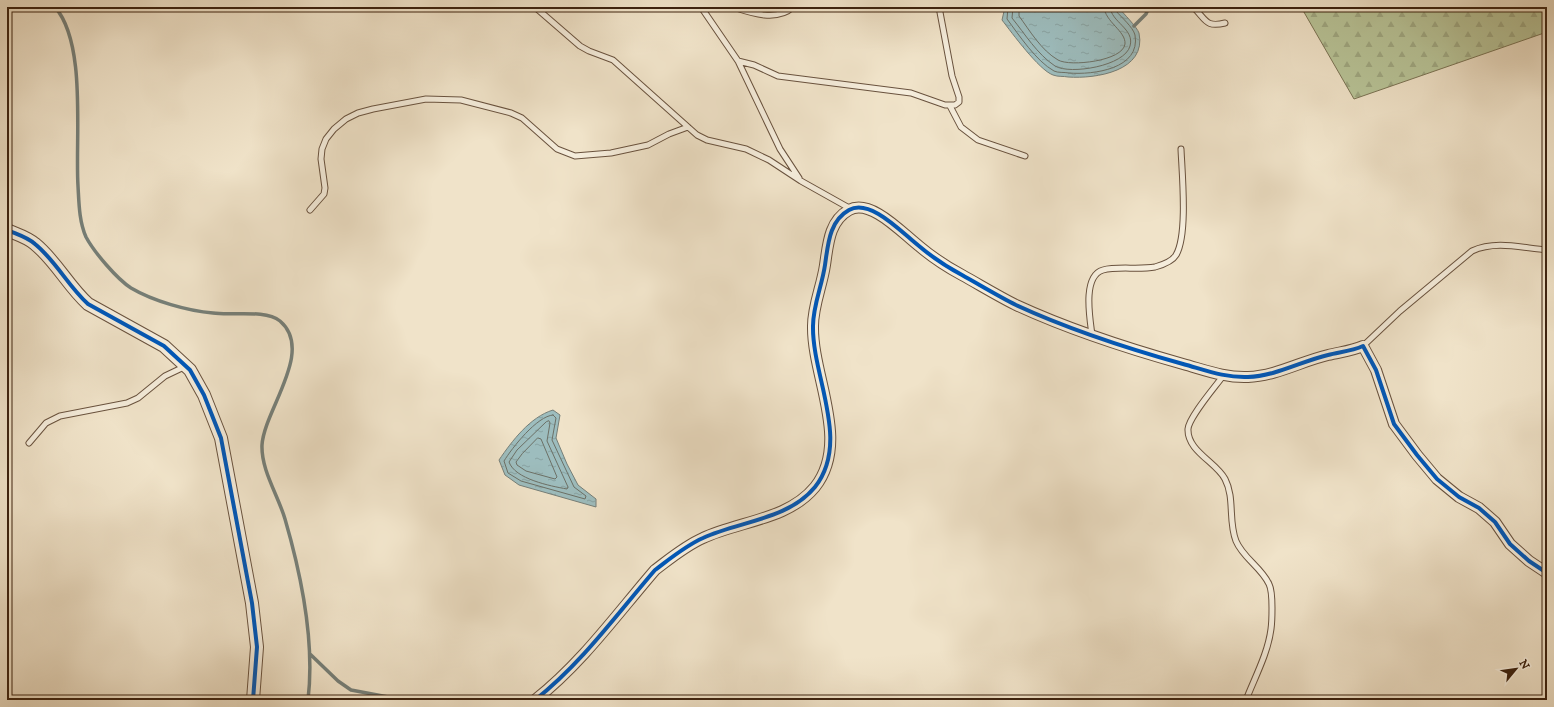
<svg xmlns="http://www.w3.org/2000/svg" width="1554" height="707" viewBox="0 0 1554 707" font-family="'IM FELL DW Pica',serif">
<defs>
<pattern id="forest-firs" width="22" height="20" patternUnits="userSpaceOnUse"><rect width="22" height="20" fill="#b8c498"/><path d="M5 1l3.5 6h-7zM16 11l3.5 6h-7z" fill="#9fa882"/></pattern>
<pattern id="water-ripples" width="26" height="14" patternUnits="userSpaceOnUse"><rect width="26" height="14" fill="#9dbdbe"/><path d="M2 4q2-2 4 0t4 0M15 11q2-2 4 0t4 0" fill="none" stroke="#88a2a2"/></pattern>
</defs>
<rect width="100%" height="100%" fill="#f0e3c9"/>
<filter id="stains"><feTurbulence type="fractalNoise" baseFrequency=".005" numOctaves="4"/><feColorMatrix values="0 0 0 0 .2 0 0 0 0 .09 0 0 0 0 .02 0 0 0 .5 -.17"/></filter>
<radialGradient id="worn" r=".72"><stop offset=".6" stop-color="#630" stop-opacity="0"/><stop offset="1" stop-color="#630" stop-opacity=".3"/></radialGradient>
<!-- forest -->
<path fill="url(#forest-firs)" stroke="#7a7354" d="M1301,7H1547V32L1354,99Z"/>
<!-- water -->
<path fill="url(#water-ripples)" stroke="#767f78" d="M1005,7H1118C1123,13 1137,27 1139,33C1147,71 1096,79 1068,77C1064,76 1058,77 1053,75C1039,70 1012,33 1002,20Z
M553,410L560,415L556,438L567,464L578,485L596,499V507L519,485L505,475L499,460C512,441 530,417 553,410Z"/>
<g fill="none" stroke-linecap="round" stroke-linejoin="round">
<!-- shore -->
<path stroke="#6c7066" stroke-width="1" d="M1008,7L1007,19C1019,35 1036,61 1054,71C1058,73 1064,72 1069,73C1093,75 1141,69 1135,35C1133,27 1121,17 1116,11L1115,7
M1013,7L1012,18C1025,34 1037,54 1055,66C1070,75 1125,66 1130,46C1135,29 1111,22 1110,7
M1019,7V16C1030,31 1041,50 1058,60C1070,67 1123,61 1125,44C1126,31 1105,22 1104,7
M553,415L556,418L552,440L574,487L586,496L585,499L521,481L508,473L504,461C512,448 537,416 553,415Z
M549,421L550,423L547,441L568,487L567,489C550,486 515,479 509,462L517,450L546,422Z
M538,438L541,439L557,477L555,479L526,471L517,465L516,462L522,454Z"/>
<!-- stream -->
<path stroke="#767f78" stroke-width="3.5" d="M55,7C87,44 75,137 78,186C79,203 79,221 86,237C94,252 117,279 131,288C153,301 188,311 213,313C231,316 265,309 280,321C315,351 264,410 262,445C261,470 278,495 285,519C301,574 315,642 308,700
M1134,26L1146,14L1149,7
M310,654L338,681L351,690L404,700"/>
<!-- service casing -->
<g stroke="#69523e" stroke-width="7">
<path id="service" d="M535,7L580,46L589,51L613,60L697,135L707,140L746,149L769,160L801,181L851,209
M701,7L738,61L780,149L799,178
M733,7C751,13 777,22 793,7
M1193,7C1206,19 1205,28 1225,23
M738,61L754,65L778,76L911,93L945,105H955L959,102V97L952,76L939,7
M950,106L961,127L978,140L1025,156
M310,210L324,194L325,188L321,159L322,149L326,139L334,129L346,119L358,113L373,109L426,99L461,100L511,113L522,118L557,149L575,156L611,153L648,145L669,134L688,127
M1092,335C1090,319 1082,276 1103,270C1117,266 1139,270 1155,267C1162,265 1172,262 1176,255C1188,235 1182,173 1181,149
M1363,346L1400,311L1472,251C1496,240 1522,248 1547,250
M1223,376C1215,387 1189,417 1188,429C1187,451 1216,462 1225,479C1235,498 1228,521 1236,541C1243,558 1261,567 1269,584C1272,590 1272,600 1272,608C1272,615 1272,622 1271,629C1268,653 1255,677 1246,700
M29,443L46,423L60,416L127,403L138,398L165,376L186,366"/>
</g>
<!-- minor casing -->
<g stroke="#69523e" stroke-width="12">
<path id="minor" d="M535,700C582,663 617,614 655,570C671,558 685,546 703,538C739,521 788,520 815,487C851,441 812,377 813,326C813,305 822,286 825,265C828,245 829,221 849,210C871,198 903,234 919,246C932,257 947,267 962,275C980,285 998,296 1016,305C1070,330 1126,348 1183,364C1205,370 1225,378 1248,377C1276,376 1302,361 1328,355C1340,352 1352,351 1363,346L1376,370L1394,424L1417,455L1437,479L1459,497L1479,508L1495,522L1510,544L1529,561L1547,573"/>
</g>
<!-- tertiary casing -->
<g stroke="#69523e" stroke-width="14">
<path id="tertiary" d="M7,230C16,234 27,237 35,244C56,261 68,286 88,304L164,346L190,370L204,395L221,438L252,603L257,647L253,700"/>
</g>
<!-- service -->
<use href="#service" stroke="#f5eddc" stroke-width="5"/>
<!-- minor -->
<use href="#minor" stroke="#f5eddc" stroke-width="10"/>
<!-- tertiary -->
<use href="#tertiary" stroke="#f5eddc" stroke-width="12"/>
<!-- cycleway casing -->
<g stroke="#f5eddc" stroke-width="6">
<path id="cycleway" d="M7,230C16,234 27,237 35,244C56,261 68,286 88,304L164,346L190,370L204,395L221,438L252,603L257,647L253,700
M535,700C582,663 617,614 655,570C671,558 685,546 703,538C739,521 788,520 815,487C851,441 812,377 813,326C813,305 822,286 825,265C828,245 829,221 849,210C871,198 903,234 919,246C932,257 947,267 962,275C980,285 998,296 1016,305C1070,330 1126,348 1183,364C1205,370 1225,378 1248,377C1276,376 1302,361 1328,355C1340,352 1352,351 1363,346L1376,370L1394,424L1417,455L1437,479L1459,497L1479,508L1495,522L1510,544L1529,561L1547,573"/>
</g>
<!-- cycleway -->
<use href="#cycleway" stroke="#0057b8" stroke-width="4"/>
</g>
<!-- margin -->
<rect width="1554" height="707" fill="none" stroke="#f0e3c9" stroke-width="24"/>
<rect x="8" y="8" width="1538" height="691" fill="none" stroke="#3c220f" stroke-width="2"/>
<rect x="12" y="12" width="1530" height="683" fill="none" stroke="#3c220f"/>
<!-- north arrow -->
<g transform="translate(1516 669) rotate(61)" stroke="#f5eddc" stroke-width="3" paint-order="stroke">
<path d="M0-3L7 15L0 10L-7 15Z" fill="#3c220f"/>
<text y="-6" font-size="11" font-weight="bold" text-anchor="middle" fill="#3c220f">N</text>
</g>
<rect width="100%" height="100%" filter="url(#stains)"/>
<rect width="100%" height="100%" fill="url(#worn)"/>
</svg>
